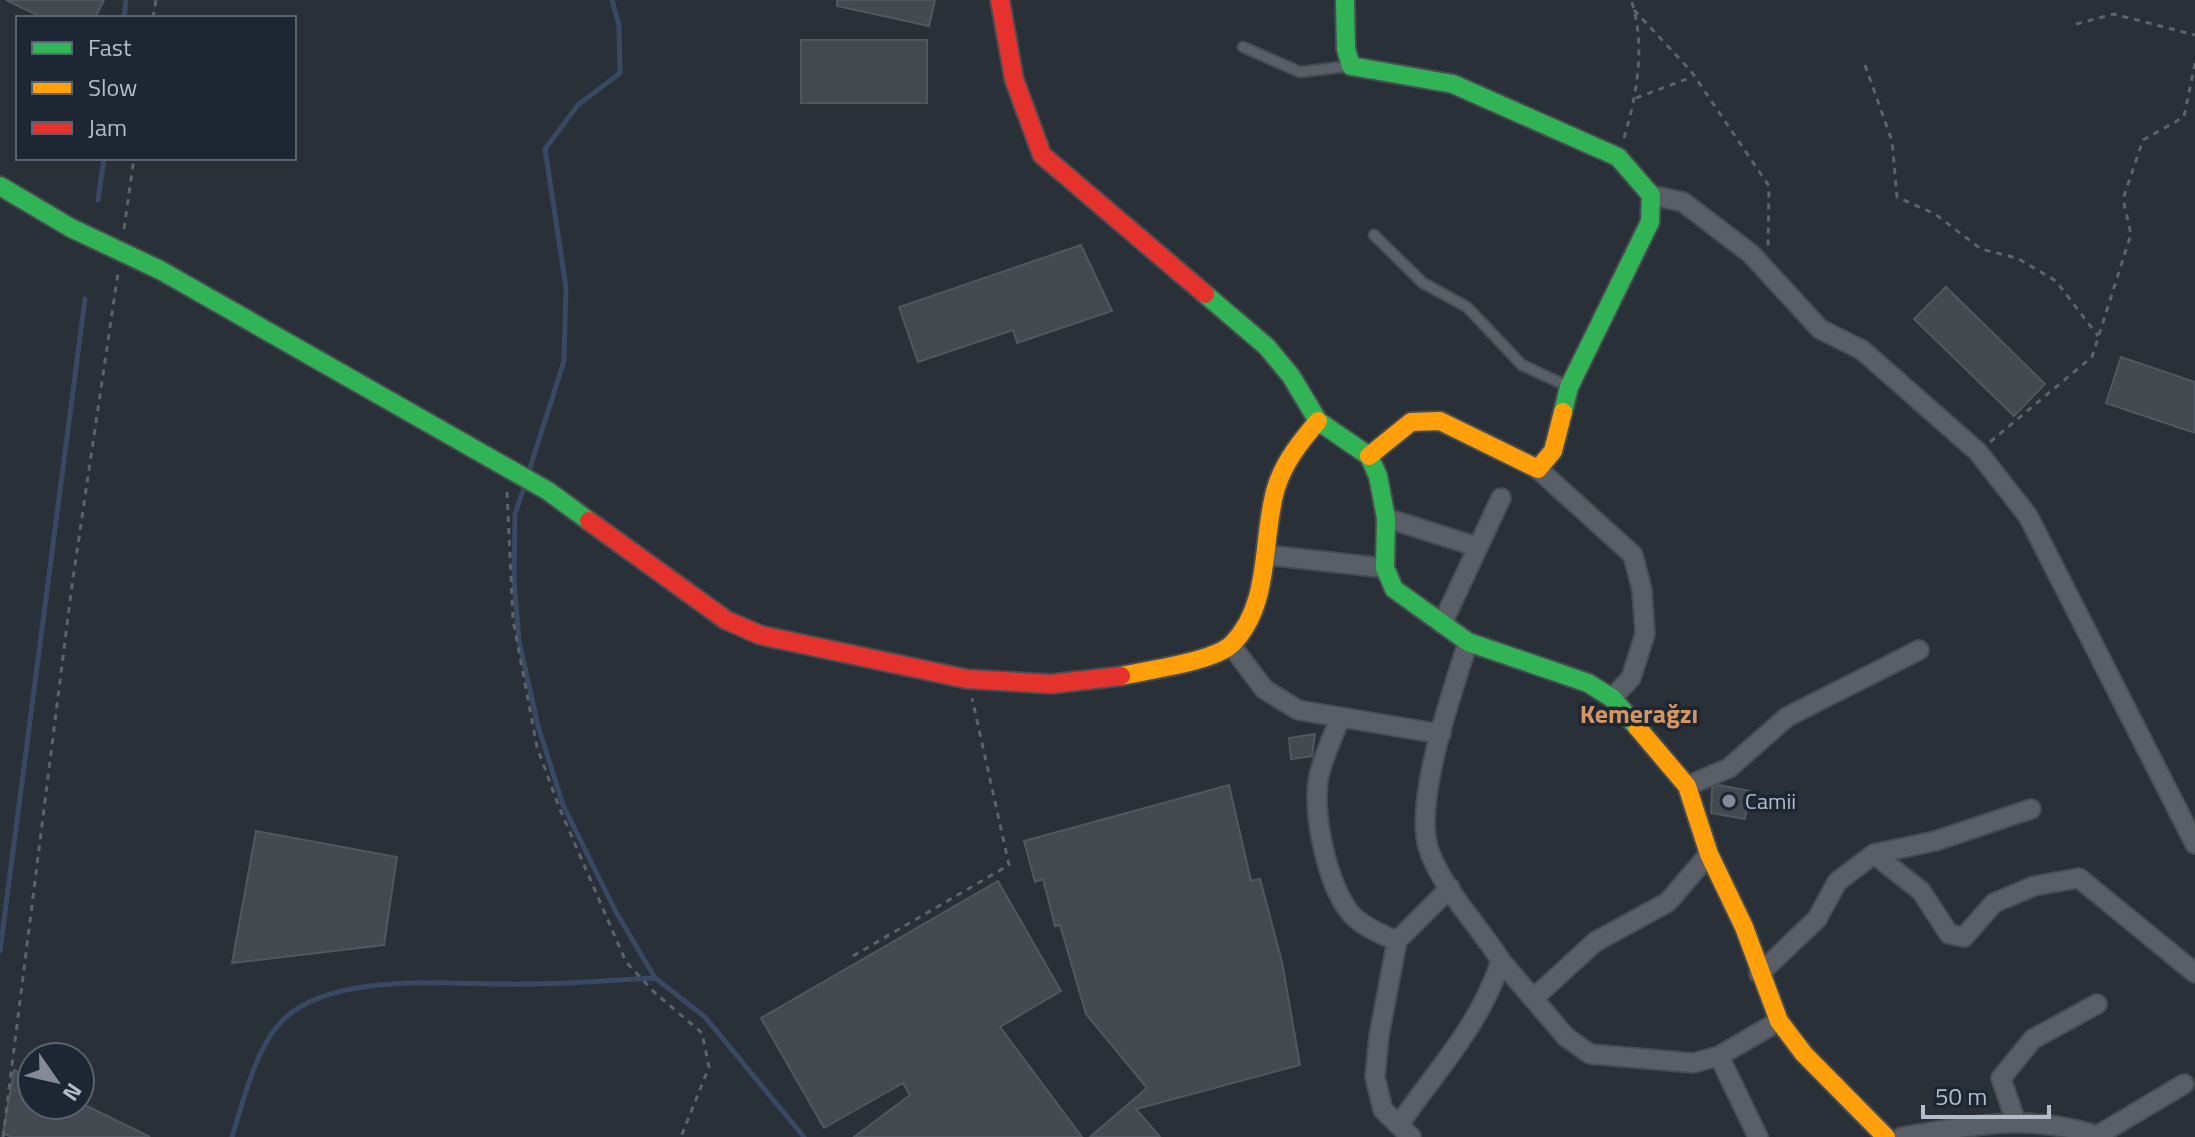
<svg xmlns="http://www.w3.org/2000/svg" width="2195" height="1137" viewBox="0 0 2195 1137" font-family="'Titillium Web',sans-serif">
<rect width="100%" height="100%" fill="#2a3038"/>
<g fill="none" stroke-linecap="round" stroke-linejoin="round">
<!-- stream -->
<path stroke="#384963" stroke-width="5" d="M124,18L126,0
M98,200L104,158
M529,471L564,361L566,287L545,149L578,105L620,73L619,25L612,0
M525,485L515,514L514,580L519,641L538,726L563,805L616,912L655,978L705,1017L804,1137
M0,951L85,299
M232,1137C243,1102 256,1046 283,1020C335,969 458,986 526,984C569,984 612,980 655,978"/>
</g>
<!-- building -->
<path fill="#444950" stroke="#52575f" stroke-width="2" d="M6,0H104L95,18H43Z
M837,0H935L929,26L837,6Z
M801,40H927V103H801Z
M1081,245L1112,311L1017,343L1013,330L918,362L899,307Z
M1946,287L2045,384L2014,416L1914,319Z
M2121,357L2195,382V433L2106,403Z
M1315,734L1312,756L1291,759L1289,738Z
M1229,785L1251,881L1260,879L1282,962L1300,1065L1136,1109L1160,1137H1090L1147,1088L1086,1014L1060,925L1055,926L1043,879L1035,882L1024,841Z
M1719,785L1750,791L1745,819L1711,813L1712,788Z
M256,831L397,857L384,945L232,963Z
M998,881L1061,991L1000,1027L1082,1137H854L910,1095L903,1083L824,1128L761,1018Z
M14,1070L32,1079V1105H85L150,1137H11L3,1133Z"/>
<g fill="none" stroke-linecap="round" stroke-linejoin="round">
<!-- lane casing -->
<g stroke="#484c53" stroke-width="13">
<path id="lane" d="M1243,47L1300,72L1350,66
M1374,235L1423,283L1467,307L1522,365L1567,386"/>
</g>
<!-- street casing -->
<g stroke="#484c53" stroke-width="22">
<path id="street" d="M1651,195L1683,202L1751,254L1820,329L1862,350L1978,452L2028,516L2195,844
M1538,469L1633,555L1642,590L1645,634L1631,678L1612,698
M1386,518L1478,547
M1267,555L1385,568
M1442,624L1501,498
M1231,645L1264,689L1298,710L1441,734
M1340,718C1333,737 1323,757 1319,776C1311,812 1328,891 1354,917C1366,928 1383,935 1397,941
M1687,786L1729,768L1787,717L1919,650
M1874,854L1935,841L2031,809
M1501,961L1566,1037L1590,1054L1693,1063L1719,1056L1779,1021
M1759,974L1817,919L1837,882L1874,854L1921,891L1949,934L1964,937L1994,903L2034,886L2079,878L2195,973
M1535,997L1595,942L1668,902L1709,854
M1719,1056L1758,1137
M2016,1122L2001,1078L2033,1039L2097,1004
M1399,1125C1438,1067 1478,1029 1501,961C1479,926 1445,892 1430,853C1411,807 1453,690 1468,642
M1411,1137L1383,1110L1375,1077L1379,1036L1397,941L1450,888
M1902,1137C1968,1126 2030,1113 2095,1135
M2095,1137L2184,1084"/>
</g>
<!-- fast casing -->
<g stroke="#484c53" stroke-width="22">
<path id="fast" d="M1345,0L1346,49L1351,66L1453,84L1618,157L1651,195L1650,222L1569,387L1563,412
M0,186L71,228L160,270L548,491L589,521
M1205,294L1267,347L1291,376L1318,421L1369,456L1378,476L1386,518L1385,568L1394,589L1468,642L1588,683L1612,698L1637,727"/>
</g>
<!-- slow casing -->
<g stroke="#484c53" stroke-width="22">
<path id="slow" d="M1369,456L1411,422L1440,421L1538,469L1553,451L1563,412
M1121,676C1147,670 1213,662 1232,644C1272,604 1261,538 1276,488C1284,462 1301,441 1318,421
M1637,727L1687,786L1709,854L1744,927L1779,1021L1804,1054L1886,1137"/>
</g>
<!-- jam casing -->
<g stroke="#484c53" stroke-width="22">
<path id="jam" d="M1000,0L1014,79L1042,155L1205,294
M589,521L726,620L760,635L967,679L1051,684L1121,676"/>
</g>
<!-- path -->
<path stroke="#5d636a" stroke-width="3" stroke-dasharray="6 6" stroke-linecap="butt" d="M1634,10L1691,71L1769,186L1768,248
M153,18L156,0
M2076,24L2114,14L2195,35
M1865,65L1892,141L1897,197L1935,214L1981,249L2017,258L2056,281L2098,336
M1636,98L1692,77
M1624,138C1637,95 1646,43 1631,0
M124,229L134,158
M1990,442L2092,357L2131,234L2123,199L2143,140L2184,117L2195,63
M507,492L513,620L537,747L559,807L626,962L654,992L702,1033L709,1067L681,1137
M853,956L1009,865L972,698
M3,1137L72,585L118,273"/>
<!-- lane -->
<use href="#lane" stroke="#5a5e66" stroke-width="9"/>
<!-- street -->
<use href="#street" stroke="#5a5e66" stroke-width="18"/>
<!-- fast -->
<use href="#fast" stroke="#30b455" stroke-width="18"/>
<!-- slow -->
<use href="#slow" stroke="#ff9f0a" stroke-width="18"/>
<!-- jam -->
<use href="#jam" stroke="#e5322d" stroke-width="18"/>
</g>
<!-- markers -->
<circle fill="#848b96" stroke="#1d2633" stroke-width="3" cx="1729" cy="801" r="8"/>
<g text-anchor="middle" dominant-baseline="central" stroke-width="7" stroke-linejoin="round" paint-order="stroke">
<!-- poi labels -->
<g font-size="22" fill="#b4bcc9" stroke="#1d2633" text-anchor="start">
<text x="1745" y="801">Camii</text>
</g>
<!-- quarter labels -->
<g font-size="26" font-weight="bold" fill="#d59563" stroke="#1d2633">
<text x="1639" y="713">Kemerağzı</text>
</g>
</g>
<!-- legend -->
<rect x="16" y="16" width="280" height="144" fill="#1d2633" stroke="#59626f" stroke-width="2"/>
<rect x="32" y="42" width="40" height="12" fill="#30b455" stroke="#59626f" stroke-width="2"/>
<text x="88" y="56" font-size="24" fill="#b4bcc9">Fast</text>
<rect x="32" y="82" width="40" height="12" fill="#ff9f0a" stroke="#59626f" stroke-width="2"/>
<text x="88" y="96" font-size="24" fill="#b4bcc9">Slow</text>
<rect x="32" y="122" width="40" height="12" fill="#e5322d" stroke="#59626f" stroke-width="2"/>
<text x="88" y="136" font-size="24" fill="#b4bcc9">Jam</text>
<!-- north arrow -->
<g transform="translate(56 1081) rotate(124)"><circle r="38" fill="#1d2633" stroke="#59626f" stroke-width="2"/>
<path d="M0-6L14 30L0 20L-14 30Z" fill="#848b96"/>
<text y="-12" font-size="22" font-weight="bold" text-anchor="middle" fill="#b4bcc9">N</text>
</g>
<!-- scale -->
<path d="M1923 1105v12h126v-12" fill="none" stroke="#b4bcc9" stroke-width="4"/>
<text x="1935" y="1105" font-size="24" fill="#b4bcc9" stroke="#1d2633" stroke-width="6" paint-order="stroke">50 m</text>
</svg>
